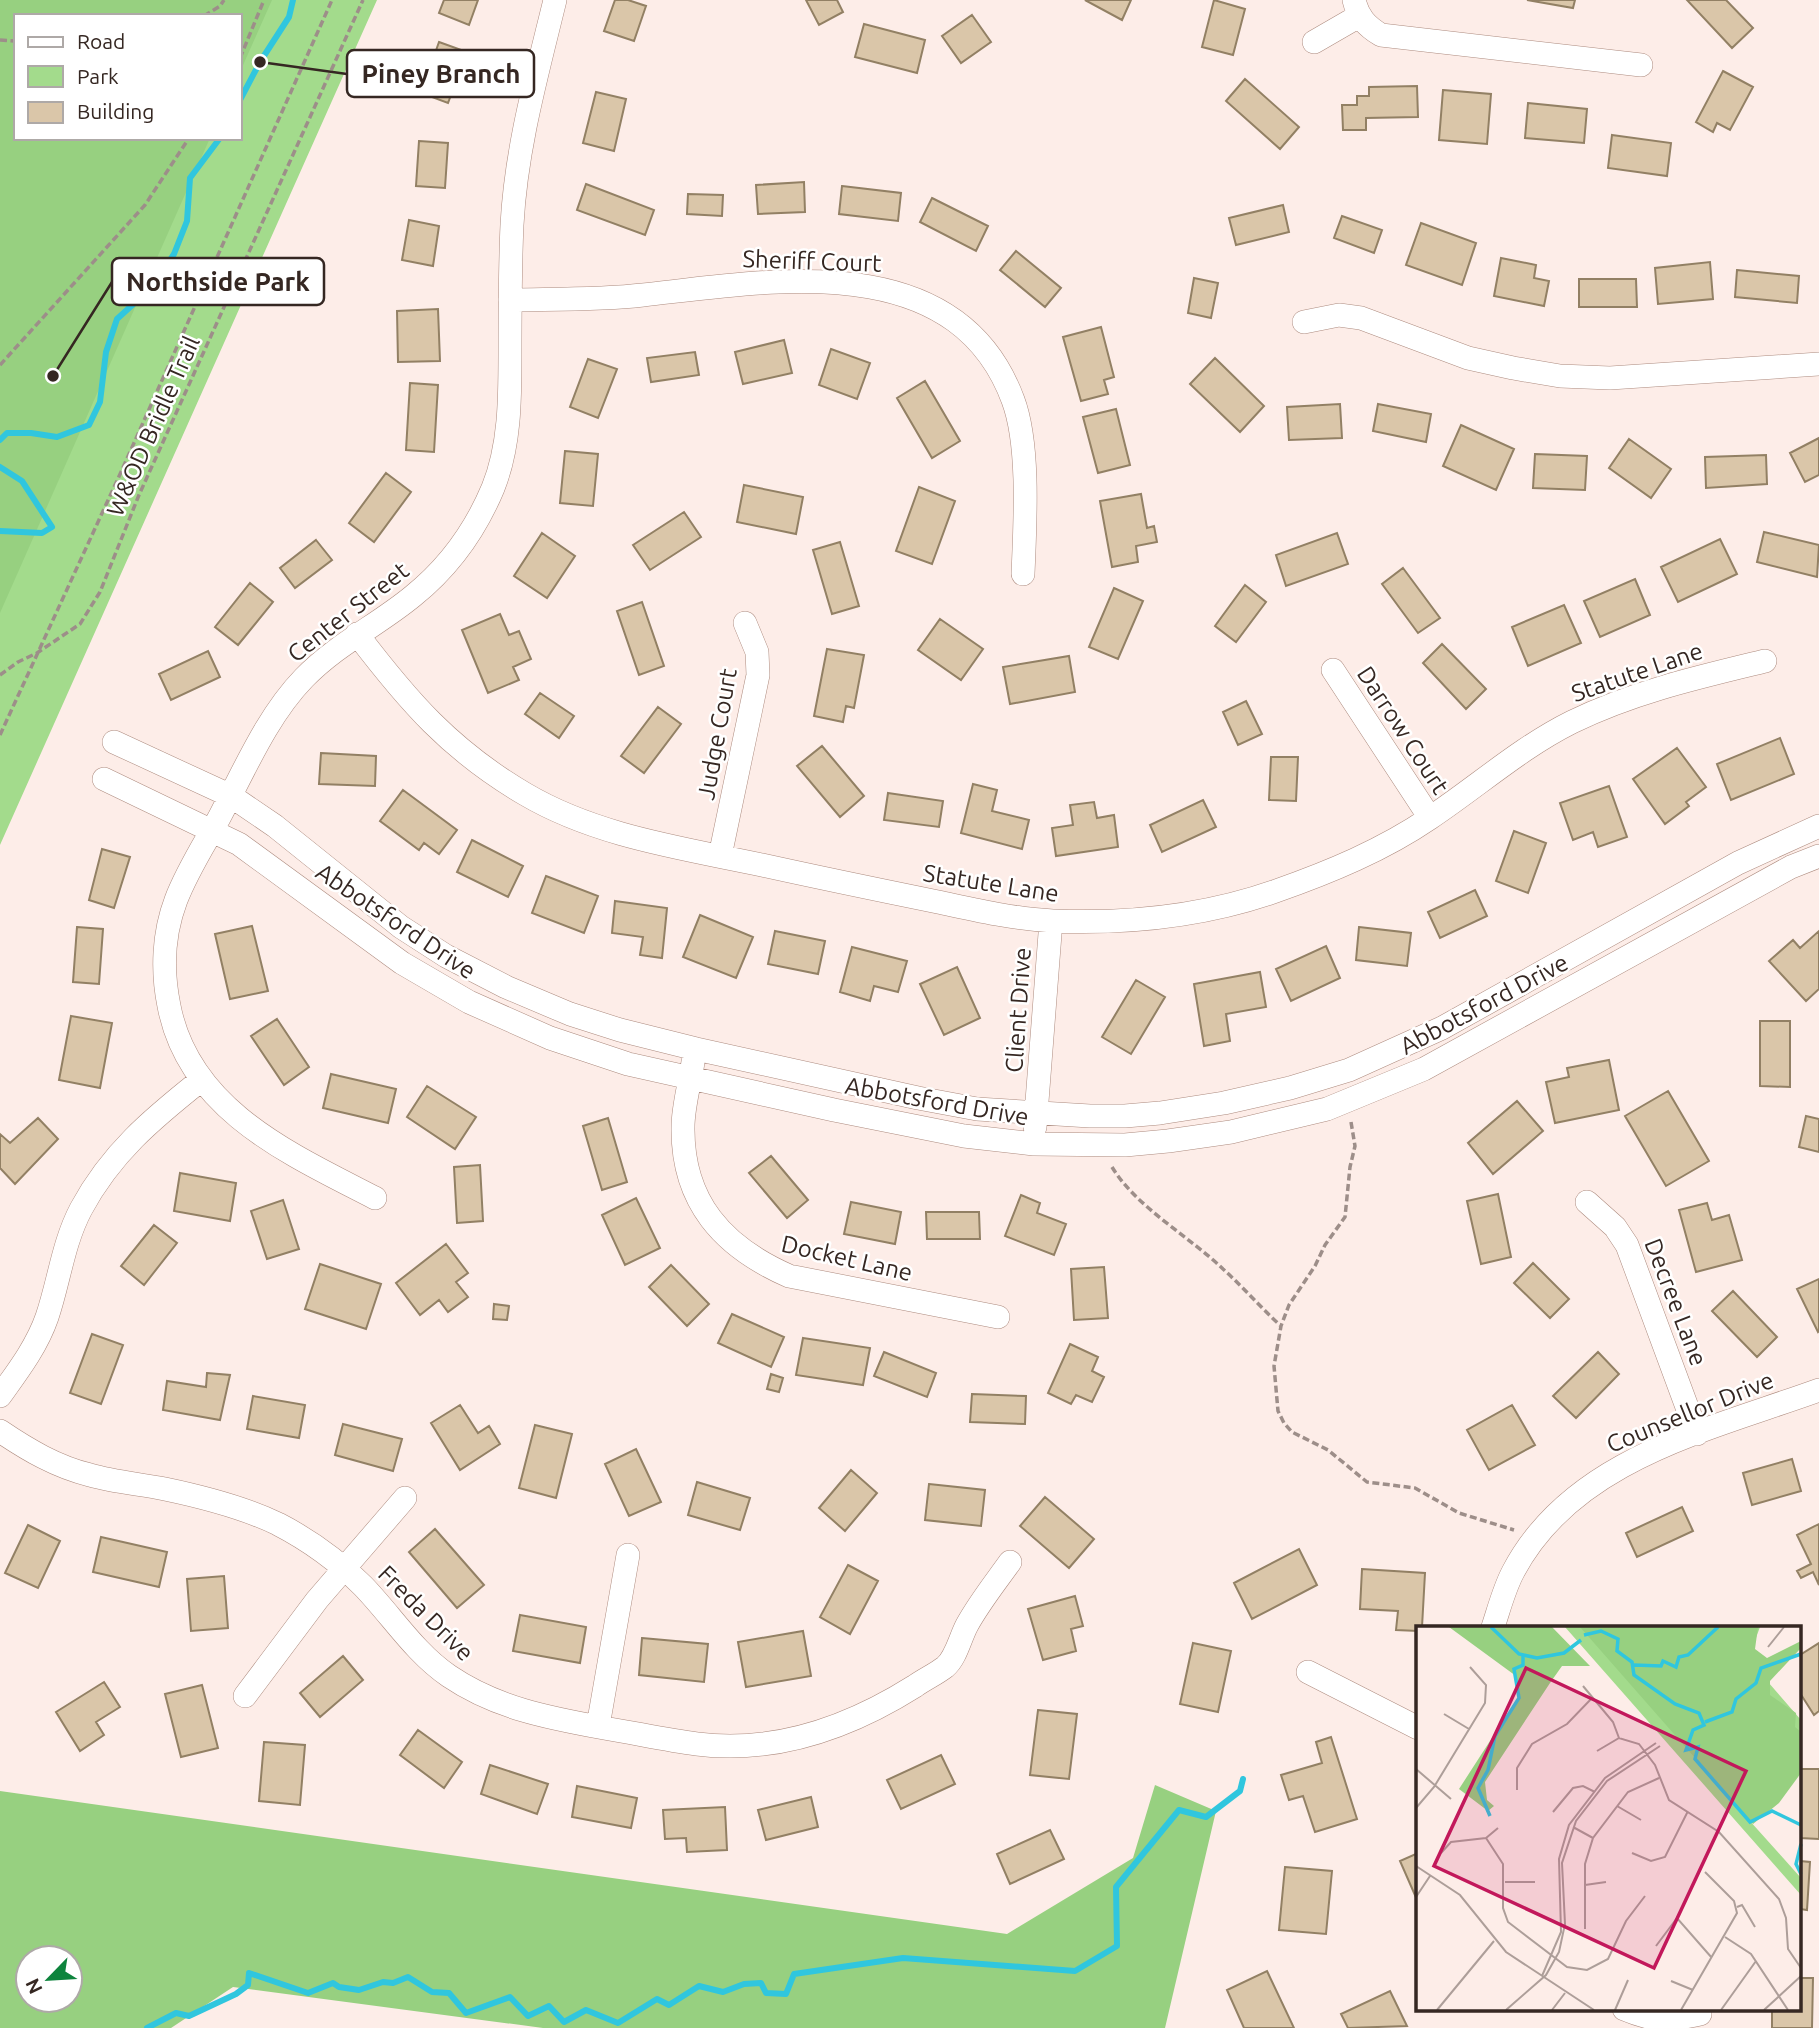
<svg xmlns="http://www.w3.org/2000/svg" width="1819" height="2028" viewBox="0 0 1819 2028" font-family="Ubuntu,sans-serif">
<rect width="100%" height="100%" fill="#fdede8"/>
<!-- green -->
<path fill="#a3db8c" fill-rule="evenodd" d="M0,0H377L0,845ZM16,16H240V138H16Z"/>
<!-- forest -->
<path fill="#97d080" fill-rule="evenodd" d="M0,0H272L240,72V16H16V138H210L0,613Z
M1155,1785L1216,1811L1165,2028H543L233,1987L171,2028H0V1791L1007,1934L1133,1858ZM28,1958H70V2000H28Z"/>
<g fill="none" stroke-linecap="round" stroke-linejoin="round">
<!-- stream -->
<path stroke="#30c6de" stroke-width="6" d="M240,100L260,62L289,17L293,0
M0,440L7,433H31L57,437L89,425L100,402L106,352L117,319L152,287L174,254L187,221L190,178L220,138
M0,467L22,481L52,527L42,533L0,531
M147,2028L176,2013L189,2016L236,1994L248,1985L249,1973L308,1993L333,1983L339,1987L359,1990L383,1982L393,1983L408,1977L432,1992L449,1993L466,2013L510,1997L528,2016L549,2006L564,2022L586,2010L618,2023L657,1999L669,2005L699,1986L723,1992L744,1984L761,1983L766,1993L786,1994L794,1974L903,1958L1075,1971L1117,1946L1116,1887L1179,1810L1206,1817L1240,1791L1243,1779"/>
</g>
<!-- building -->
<path fill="#dac6a9" stroke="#928064" stroke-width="2" d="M444,0H478L469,25L439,13Z
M615,0H628L646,6L634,41L604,31Z
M806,0H837L843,12L819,25Z
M1085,0H1131L1122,20Z
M1214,0L1245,9L1233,55L1202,47Z
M1527,0H1575L1573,8Z
M1687,0H1726L1753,28L1732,48Z
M972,15L991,42L961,63L942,36Z
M864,24L925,40L917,73L855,57Z
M439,42L467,52L448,103L421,93Z
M1723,71L1753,87L1730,130L1717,123L1713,132L1696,122Z
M1245,79L1299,127L1280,149L1226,101Z
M1417,86L1418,117L1366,118V130H1343L1342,105H1357V96H1369V87Z
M1443,90L1491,94L1487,144L1439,140Z
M596,92L626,99L614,151L583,143Z
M1528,103L1587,109L1584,143L1525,138Z
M1612,135L1671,143L1667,176L1608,168Z
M419,141L448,143L445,188L416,186Z
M804,182L805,212L758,214L756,185Z
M586,184L654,210L645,235L577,210Z
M842,186L901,193L898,221L839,214Z
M688,194L723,195L722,216L687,214Z
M932,198L988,226L976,251L920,222Z
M1283,205L1289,232L1236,245L1229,218Z
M1342,216L1382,230L1374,253L1334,238Z
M409,220L439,226L433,266L402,260Z
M1421,223L1476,243L1462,285L1406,265Z
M1016,251L1061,288L1045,307L1000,270Z
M1501,258L1536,265L1534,278L1549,281L1544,306L1494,296Z
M1710,262L1713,299L1658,304L1655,268Z
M1737,270L1799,276L1797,303L1735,297Z
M1194,278L1218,283L1211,318L1188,313Z
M1579,279H1636L1637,307H1579Z
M438,309L440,361L398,362L397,311Z
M1101,327L1114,377L1104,380L1108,394L1081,401L1063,337Z
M784,340L792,373L743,384L735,352Z
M831,349L870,363L857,399L819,385Z
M695,352L699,375L651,382L647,358Z
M1215,358L1264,406L1240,432L1190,384Z
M588,359L617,369L598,418L570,407Z
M925,381L960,441L932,458L897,398Z
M410,383L438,385L434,452L406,450Z
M1340,404L1342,438L1289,440L1287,407Z
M1378,404L1431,414L1426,442L1373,431Z
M1116,409L1130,465L1098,473L1083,417Z
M1461,425L1514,449L1496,490L1443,466Z
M1819,438V475L1805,482L1790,453Z
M1629,439L1671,469L1651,498L1609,468Z
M565,451L598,454L593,506L560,503Z
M1535,454L1587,456L1585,490L1533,488Z
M1766,455L1767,484L1706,488L1705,457Z
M386,473L411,492L374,542L349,523Z
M744,485L803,497L796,534L737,522Z
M919,487L955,501L932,564L896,551Z
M1141,494L1147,528L1154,526L1157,542L1136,546L1138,562L1112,567L1100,501Z
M684,512L701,537L650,570L633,545Z
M1764,532L1819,545L1817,577L1757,562Z
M542,533L575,556L547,598L514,576Z
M1337,533L1348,564L1286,586L1276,555Z
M1720,539L1737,574L1678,602L1661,567Z
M316,540L332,560L295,588L280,568Z
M840,542L859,606L832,614L813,550Z
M1403,568L1440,618L1418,633L1382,584Z
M1635,579L1650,615L1600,637L1584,601Z
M250,583L273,602L238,645L215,627Z
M1245,585L1266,602L1236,642L1215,626Z
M1114,588L1143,601L1118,659L1089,647Z
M642,602L664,666L639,675L617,611Z
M1564,605L1581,643L1528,666L1512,627Z
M500,614L509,635L519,631L531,659L513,667L519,680L488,693L462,630Z
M940,619L983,649L961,680L918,650Z
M1442,644L1486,689L1466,709L1423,663Z
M827,649L864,655L854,708L846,706L843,722L814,716Z
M208,651L220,677L171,700L159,674Z
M1069,656L1075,692L1010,704L1003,667Z
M540,693L574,716L559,738L525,714Z
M1246,701L1262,734L1238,745L1223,712Z
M658,707L681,724L644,773L621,756Z
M1780,738L1794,774L1731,800L1717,764Z
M822,746L864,796L840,817L797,766Z
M1677,748L1706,787L1686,802L1689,806L1665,824L1633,779Z
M321,753L376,756L375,786L319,784Z
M1271,757H1298L1296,801L1269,800Z
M973,784L997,790L992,811L1029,820L1022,849L961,833Z
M1609,786L1627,837L1598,847L1593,832L1573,840L1560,803Z
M403,790L457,830L439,854L424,843L419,850L380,821Z
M888,793L943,801L939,827L884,820Z
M1203,800L1216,827L1162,852L1150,825Z
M1094,802L1097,818L1114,815L1118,847L1056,856L1052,828L1073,825L1070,805Z
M1514,831L1546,843L1528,893L1496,881Z
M472,840L523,866L508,897L457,872Z
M102,849L130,857L114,908L89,900Z
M546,876L598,896L584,933L532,913Z
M1475,890L1487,916L1440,938L1428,912Z
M615,901L667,908L662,958L640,955L643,937L612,933Z
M700,915L753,937L736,978L683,957Z
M252,926L268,991L230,999L215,934Z
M77,927L103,929L99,984L73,982Z
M1359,927L1411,933L1407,966L1356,960Z
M775,931L825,941L818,974L768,964Z
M1819,931V989L1806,1001L1769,961L1793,940L1800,948Z
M1326,946L1340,978L1291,1001L1276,969Z
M852,947L907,961L898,992L874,986L870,1001L840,992Z
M957,967L980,1018L944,1035L920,984Z
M1260,972L1266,1007L1226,1014L1230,1041L1204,1046L1194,984Z
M1136,980L1165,997L1131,1054L1102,1037Z
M71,1016L112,1023L100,1088L59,1080Z
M277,1019L309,1067L284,1085L251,1036Z
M1760,1021H1790V1087L1760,1086Z
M1609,1060L1619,1110L1555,1123L1546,1082L1569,1077L1567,1068Z
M331,1074L396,1089L388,1123L323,1108Z
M427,1086L476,1117L455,1149L407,1117Z
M1668,1091L1709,1161L1666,1186L1625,1116Z
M1517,1101L1543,1131L1493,1174L1468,1143Z
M1806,1116L1819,1119V1152L1799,1147Z
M38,1118L58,1139L15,1184L0,1168V1134L10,1143Z
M608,1118L627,1182L602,1190L583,1126Z
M771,1156L808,1200L787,1218L749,1173Z
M480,1165L483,1221L457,1223L454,1167Z
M180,1173L236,1183L230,1221L174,1211Z
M1498,1194L1511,1257L1481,1264L1467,1201Z
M1021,1195L1040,1203L1037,1213L1066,1224L1054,1255L1005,1236Z
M636,1198L660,1248L625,1265L602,1215Z
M283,1200L299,1249L267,1259L251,1211Z
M851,1202L901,1212L895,1244L844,1234Z
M1707,1203L1712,1220L1729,1215L1742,1260L1696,1272L1679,1210Z
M926,1212H979L980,1239H927Z
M154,1225L177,1243L144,1285L121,1266Z
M446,1244L468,1273L456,1282L468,1297L448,1312L439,1300L420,1315L396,1283Z
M1533,1263L1569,1299L1550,1318L1514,1283Z
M320,1264L381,1284L366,1329L305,1309Z
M671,1265L709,1304L687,1326L649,1287Z
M1104,1267L1108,1318L1074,1320L1071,1269Z
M1819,1279V1331L1818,1332L1797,1289Z
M1733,1291L1777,1337L1757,1357L1712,1311Z
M494,1304L509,1306L507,1320L493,1319Z
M732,1314L784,1337L771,1367L718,1343Z
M92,1334L123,1345L101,1404L70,1393Z
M803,1338L870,1348L863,1385L796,1375Z
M1070,1344L1098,1357L1092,1371L1104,1377L1092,1402L1076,1395L1071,1404L1048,1393Z
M884,1352L936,1373L927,1397L874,1376Z
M1598,1352L1619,1374L1576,1418L1553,1396Z
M207,1373L230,1375L220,1420L163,1410L167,1381L206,1387Z
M771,1374L783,1378L779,1392L767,1389Z
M972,1394L1026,1396L1025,1424L970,1422Z
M253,1396L305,1405L299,1438L247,1429Z
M460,1405L478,1433L489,1426L500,1444L460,1470L431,1423Z
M1512,1405L1535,1445L1489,1470L1467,1430Z
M343,1424L402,1439L393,1471L335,1455Z
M535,1425L572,1434L556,1498L519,1488Z
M636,1449L661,1502L629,1516L605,1464Z
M1792,1459L1801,1491L1752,1505L1743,1473Z
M851,1470L877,1493L845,1531L819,1508Z
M697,1482L750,1498L740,1530L688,1515Z
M929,1484L985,1490L981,1526L925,1520Z
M1045,1497L1094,1539L1069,1568L1020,1526Z
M1682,1507L1693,1531L1637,1557L1626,1533Z
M1819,1524V1585L1813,1572L1801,1578L1797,1571L1811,1564L1797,1535Z
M28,1525L60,1541L38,1588L5,1573Z
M435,1529L484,1585L457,1608L409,1552Z
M101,1537L167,1552L159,1587L93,1572Z
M1299,1549L1317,1585L1252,1619L1234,1583Z
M848,1565L878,1581L850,1634L820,1617Z
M1362,1569L1425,1573L1422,1627H1418V1631L1396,1630L1398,1611L1360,1609Z
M224,1576L228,1628L191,1631L187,1579Z
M1075,1596L1083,1626L1071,1629L1076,1651L1043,1660L1028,1609Z
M520,1615L586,1627L580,1663L513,1651Z
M803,1631L811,1676L746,1687L738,1642Z
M642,1638L708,1644L704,1682L639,1675Z
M1193,1643L1231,1651L1218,1712L1180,1704Z
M1819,1643V1711L1814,1715L1800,1693V1655Z
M343,1656L363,1680L320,1717L300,1693Z
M104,1682L120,1707L96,1722L104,1735L80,1751L56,1712Z
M202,1685L218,1748L181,1757L165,1694Z
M1038,1710L1077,1714L1069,1779L1030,1775Z
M418,1730L462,1762L444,1788L400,1755Z
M1331,1737L1357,1819L1315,1832L1303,1796L1289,1800L1281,1775L1322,1763L1316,1742Z
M264,1742L305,1745L300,1805L259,1801Z
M941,1755L955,1784L901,1809L887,1780Z
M490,1765L548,1784L537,1814L481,1794Z
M1800,1769H1819V1839L1800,1838Z
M577,1786L637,1798L631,1828L572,1817Z
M811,1797L818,1827L766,1840L758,1810Z
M725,1807L727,1850L687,1852L686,1838L665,1839L663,1810Z
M1050,1830L1064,1859L1010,1884L997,1854Z
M1418,1853V1902L1400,1861Z
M1800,1861L1810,1862L1807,1910L1800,1909Z
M1285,1867L1332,1871L1326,1934L1279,1930Z
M1267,1971L1294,2028H1244L1227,1990Z
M1800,1978H1813L1812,2028H1772V2009H1800Z
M1390,1991L1407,2026L1348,2028L1341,2014Z"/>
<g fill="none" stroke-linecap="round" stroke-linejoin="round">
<!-- minor casing -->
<g stroke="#ad8b7f" stroke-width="24">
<path id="minor" d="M1354,0C1358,17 1366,26 1381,35L1641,65
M1314,42L1359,16
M510,300C554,299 600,300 643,295C770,281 956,246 1013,400C1030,445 1025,525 1023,574
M1304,322L1339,315L1361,318L1468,358L1513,368L1560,376L1610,378L1819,364
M357,634C408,701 450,750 525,794C596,836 682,848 762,865C821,878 879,890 938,902C976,910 1014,919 1053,921C1128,924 1205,916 1276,891C1330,872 1383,850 1430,818C1478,786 1520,748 1572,722C1633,692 1699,677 1765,661
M1333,670L1430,818
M114,742L231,796L275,826L401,927L446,956L506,987L570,1014L620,1030L696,1049L918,1098L977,1109L1090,1116H1125L1160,1113L1224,1103L1290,1088L1349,1070L1442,1028L1738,863L1819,826
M104,779L239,844L402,963L469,1002L550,1038L628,1064L834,1110L964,1136L1034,1144L1125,1145L1168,1141L1231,1132L1327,1109L1424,1069L1791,867L1819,856
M720,856L758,675L757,652L745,623
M693,1062C690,1083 683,1106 683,1127C682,1202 723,1247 789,1276L998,1317
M1035,1127L1051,921
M375,1198C290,1154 189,1110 169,1006C162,972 163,934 176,900C187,871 204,845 219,818C244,771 267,716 304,678C337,644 378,625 413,596C449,567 475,531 493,488C510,446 510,399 510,354C510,311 510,268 512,225C516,148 537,74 555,0
M1587,1202L1615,1227L1627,1245L1697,1434
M0,1396C18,1371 37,1346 47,1317C59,1282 63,1243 81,1209C111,1153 152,1119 201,1080
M0,1431C28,1450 57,1467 90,1475C114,1482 140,1484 165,1489C203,1497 243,1507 278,1524C309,1540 339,1562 363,1586C392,1616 415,1653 449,1676C496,1708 549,1718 604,1728C635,1733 666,1740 697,1744C776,1754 850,1727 915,1686C925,1679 936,1674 945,1667C956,1658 960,1638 967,1625C979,1603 995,1583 1010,1562
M1493,1627C1499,1609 1504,1589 1513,1572C1572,1459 1709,1430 1819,1390
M1308,1672L1418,1728
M245,1696L317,1600L405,1498
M598,1726L628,1555
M1624,2009C1655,2022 1668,2021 1700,2014"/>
</g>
<!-- path -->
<path stroke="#9d8e89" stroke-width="3.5" stroke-dasharray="7 3.5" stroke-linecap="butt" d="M204,16L220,6L224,0
M0,40L16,41
M240,58L264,0
M0,365L145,205L189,138
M0,675L18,662L37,653L80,624L100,592L139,495L363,0
M0,735L121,472L332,0
M1351,1122L1355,1146L1350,1167L1345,1217L1325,1245L1315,1266L1289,1305L1281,1326L1274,1366L1278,1411L1284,1423L1292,1432L1328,1450L1367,1482L1415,1488L1459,1513L1514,1530
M1112,1167C1136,1207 1190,1237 1223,1269C1243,1287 1261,1308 1281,1326"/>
<!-- minor -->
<use href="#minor" stroke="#fff" stroke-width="23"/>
</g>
<g text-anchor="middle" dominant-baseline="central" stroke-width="5" stroke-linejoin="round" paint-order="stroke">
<!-- street labels -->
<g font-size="24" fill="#352722" stroke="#fff">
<text transform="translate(812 261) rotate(2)">Sheriff Court</text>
<text transform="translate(153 426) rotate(-66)">W&amp;OD Bridle Trail</text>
<text transform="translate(348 612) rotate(-38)">Center Street</text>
<text transform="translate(1637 672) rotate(-19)">Statute Lane</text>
<text transform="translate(1403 730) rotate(57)">Darrow Court</text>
<text transform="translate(717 734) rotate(-80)">Judge Court</text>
<text transform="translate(991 883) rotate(9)">Statute Lane</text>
<text transform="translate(396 921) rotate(34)">Abbotsford Drive</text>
<text transform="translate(1484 1004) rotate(-28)">Abbotsford Drive</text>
<text transform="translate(1018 1010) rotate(-86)">Client Drive</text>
<text transform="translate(937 1101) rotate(10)">Abbotsford Drive</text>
<text transform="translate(847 1258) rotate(13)">Docket Lane</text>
<text transform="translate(1676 1302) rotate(69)">Decree Lane</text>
<text transform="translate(1690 1412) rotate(-22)">Counsellor Drive</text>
<text transform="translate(426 1613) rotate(45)">Freda Drive</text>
</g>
</g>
<!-- overview -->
<g transform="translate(1416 1626)">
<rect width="385" height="385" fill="#fdede8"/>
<path d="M149,1H344L332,33L385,94V140L333,194L385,252V269Z" fill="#a3db8c"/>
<path d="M33,1H136L174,40H146L134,57L69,156L71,174L78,180L72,185L43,163L103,70L100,50ZM164,1H342L339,23L351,32L385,15V22L354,55V69L380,87L379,101L385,106V147L363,177L337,198Z" fill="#97d080"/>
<path fill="none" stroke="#30c6de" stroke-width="3.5" d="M75,1L103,28L121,32L148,27L165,14M168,9L185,5L202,13L201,25L216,36L218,49L259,78L283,87L288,99L277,104L270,124L282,121L279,133L334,196L356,185L385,199M218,39L245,40L247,35L260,41L263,31L272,29L302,1M289,96L316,86L320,73L340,57L345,42L385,28M74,190L62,162L72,144L79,110L103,72L98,43L107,39V29M385,218L380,238L385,248"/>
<path fill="none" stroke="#ad9e99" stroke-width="2" d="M352,21L368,1M167,60L197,96L203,112M28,88L53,103M181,125L203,112L223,118L239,139L253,174L303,206L363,273L370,292L372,323L385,342M0,143L35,173M101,164V142L116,118L151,98L177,71M201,180L225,194M0,182L18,161L69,77L70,59L54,41M137,186L157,162L167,160L179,166M157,201L177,212M70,212L87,238V282L92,296L151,341L171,344L192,333L210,295L229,270M25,227L35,216L70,212L82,202M216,227L235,235L249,231L272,185M0,240L44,269L90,326L178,384M89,256H119M169,259L190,256M0,271L14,250M321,281L326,279L339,301M169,303V238L177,212L212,166L243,152M309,311L335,328L372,384M240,320L261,292L296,332M126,350L145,306L143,233L153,199L189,152L240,117M255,355L277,364M21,384L78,315M90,384L130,349L143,326L149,298L146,237L160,195L191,155L244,120M136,384L149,367M199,384L212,354M265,384L321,287L318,275L289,246M305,384L340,335M348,384L385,350"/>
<path fill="#c2185b" fill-opacity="0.15" stroke="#c2185b" stroke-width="3.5" d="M110,42L330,145L238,342L18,240Z"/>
<rect width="385" height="385" fill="none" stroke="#352722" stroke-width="3.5"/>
</g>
<!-- callouts -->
<path fill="none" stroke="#352722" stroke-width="2.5" d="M260 62L347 74M53 376L112 282"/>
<g fill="#352722" stroke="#fff" stroke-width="2.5">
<circle cx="260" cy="62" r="7"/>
<circle cx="53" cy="376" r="7"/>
</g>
<g fill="#fff" stroke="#352722" stroke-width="2.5">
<rect x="347" y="50" width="187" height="47" rx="7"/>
<rect x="112" y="258" width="212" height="47" rx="7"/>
</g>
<g font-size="26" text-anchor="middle" font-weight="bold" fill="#352722">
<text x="441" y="83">Piney Branch</text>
<text x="218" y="291">Northside Park</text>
</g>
<!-- legend -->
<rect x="14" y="14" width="228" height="126" fill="#ffffff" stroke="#aea9a7" stroke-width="2"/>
<rect x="28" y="37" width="35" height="10" fill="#ffffff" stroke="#aea9a7" stroke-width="2"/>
<text x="77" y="49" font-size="21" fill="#352722">Road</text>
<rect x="28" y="66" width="35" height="21" fill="#a3db8c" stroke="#aea9a7" stroke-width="2"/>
<text x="77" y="84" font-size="21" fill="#352722">Park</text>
<rect x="28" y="102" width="35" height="21" fill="#dac6a9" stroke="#aea9a7" stroke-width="2"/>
<text x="77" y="119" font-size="21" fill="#352722">Building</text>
<!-- north arrow -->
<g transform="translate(49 1979) rotate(245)"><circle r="33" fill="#ffffff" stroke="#aea9a7" stroke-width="2"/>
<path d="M0-5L12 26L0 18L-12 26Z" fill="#0e843d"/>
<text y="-10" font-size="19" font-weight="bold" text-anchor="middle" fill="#352722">N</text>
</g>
</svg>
